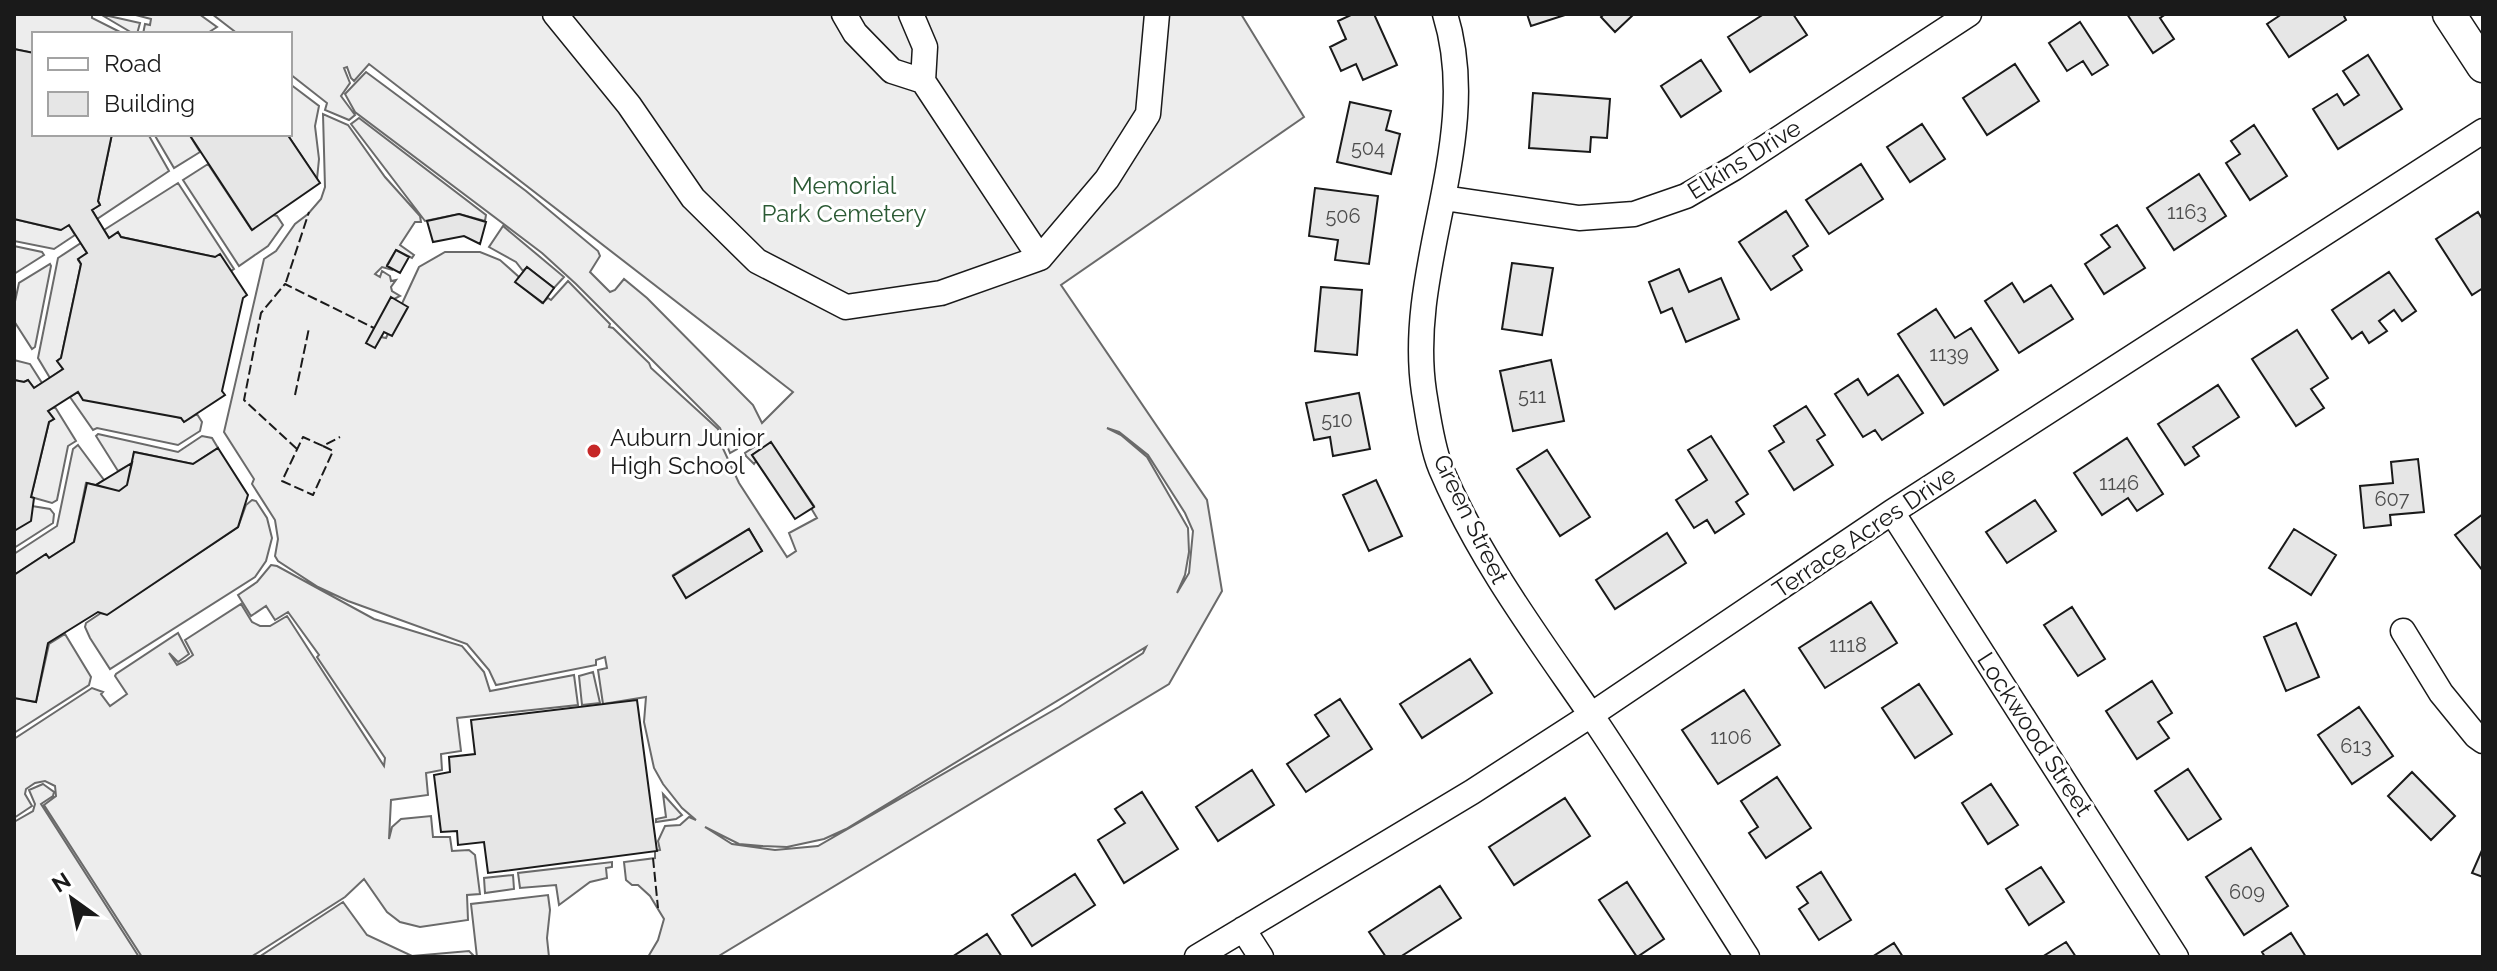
<svg xmlns="http://www.w3.org/2000/svg" width="2497" height="971" viewBox="0 0 2497 971" font-family="Raleway,sans-serif">
<rect width="100%" height="100%" fill="#fff"/>
<!-- built -->
<path fill="#ededed" stroke="#6a6a6a" stroke-width="2" fill-rule="evenodd" d="M14,14H92V18L124,34H34V53L14,49Z
M100,14L140,23L137,34H134Z
M132,14H199L217,27L206,34H143L145,24L150,25L151,19Z
M212,14H1241L1304,117L1061,285L1207,500L1222,591L1169,684L717,957H648L658,940L664,919L650,896L638,885H632L626,880L624,862L655,858V851L660,850L658,841L665,826L680,825L689,817L696,820L682,808L663,784L654,768L644,722L646,697L603,704L598,670L607,668L605,657L596,660V665L496,685L489,670L467,644L348,601L318,587L278,561L275,556L278,539L275,520L252,484L254,479L224,432L264,259L276,251L295,224L308,214L321,199L325,187L323,114L348,125L385,177L420,216L421,222H415L400,245L414,255L412,258L396,250L387,265L393,270L382,267L375,274L380,277L382,271L390,276L391,281L396,280L391,287L392,291L400,296L394,299L381,337L386,338L419,267L445,252H480L500,260L519,277L516,282L542,303L548,298L551,300L568,281L610,324L609,327L613,328L649,363L651,368L718,429L719,440L739,483L787,557L796,551L789,533L817,518L811,508L814,506L771,443L752,455L756,461L754,464L746,456L745,453L754,447L751,442L745,445L740,444L747,436L745,434L739,439L737,449L730,453L720,428L576,284L542,253L355,112L345,94L366,72L526,191L598,251L600,256L590,272L610,292L615,290L624,279L647,298L753,405L762,423L793,392L369,64L354,81L351,78L347,67L344,68L350,83L341,96L355,115L349,120L325,110L327,103L290,74V34H238ZM1107,428L1119,432L1148,455L1185,513L1193,531L1189,573L1177,593L1185,575L1189,552L1188,528L1147,457L1121,435ZM749,529L762,551L686,597L673,575ZM1146,647L1143,653L1059,707L818,846L775,850L732,844L705,827L739,844L762,846L787,847L824,839L846,829Z
M290,84L319,106L315,126L319,159L317,179L287,134H290Z
M359,118L486,215L485,221L459,214L425,221L351,124Z
M112,134H148L169,171L97,219L92,210L100,205L98,201Z
M154,134H189L200,152L174,168Z
M208,164L251,229L273,215L277,216L283,225L268,246L239,266L183,180Z
M178,183L234,269L231,271L215,257L121,237L118,233L109,238L104,230Z
M14,219L60,230L69,225L75,235L54,249L14,241Z
M503,226L564,277L554,288L527,267L523,271L516,262L489,247Z
M81,243L87,253L78,260L81,264L61,358L57,361L63,369L50,378L38,358L58,258Z
M14,246L42,252L44,255L14,274Z
M50,264L51,266L35,347L32,349L14,321V306L19,283Z
M14,360L30,364L42,383L34,388L28,380L24,382L14,380Z
M78,392L181,418L184,422L197,414L202,422L200,431L178,445L97,428L93,430L70,397Z
M55,407L76,441L68,446L57,500L52,503L31,497L49,422L54,419L48,411Z
M98,434L178,452L202,436L212,438L218,448L193,464L134,452L132,463L118,471L96,436Z
M78,445L104,480L96,485L86,483L74,542L49,558L46,554L14,575V554L57,526L73,449Z
M252,500L256,501L267,518L272,538L266,561L255,577L110,669L90,638L85,627L86,623L101,613L107,614L238,527L246,505Z
M32,506L50,509L54,514L53,523L14,548V531Z
M271,565L277,566L374,619L462,646L484,672L490,691L574,675L578,705L457,718L461,751L441,754L442,770L426,773L428,795L391,800L389,839L392,827L401,819L431,816L433,837H450L452,851L469,850L475,855L480,894L467,895L468,920L420,927L400,922L387,912L364,879L345,897L251,957H142L44,805L56,796L55,786L45,781L35,783L26,789L25,794L32,806L14,818V739L92,688L103,692L101,694L110,706L127,694L115,676L116,674L178,633L189,654L178,662L169,653L177,665L185,661L193,655L185,640L241,604L252,622L260,626H270L287,616L384,766L385,758L317,657L319,655L288,612L275,620L266,606L251,616L238,595L257,582Z
M65,634L91,677L89,685L14,733V698L36,702L49,644Z
M593,672L600,703L582,705L579,676Z
M43,784L54,792L53,796L41,804L139,957H14V822L33,811L35,804L29,790Z
M663,794L682,815L676,819L656,822V819L666,817Z
M612,862V867L606,868L607,878L590,882L559,905L556,885L520,888L518,873Z
M513,875L514,889L485,893L484,878Z
M548,895L550,910L547,938L549,957H477L471,904Z
M343,902L367,935L412,956L469,951L475,957H259Z"/>
<!-- building -->
<path fill="#e6e6e6" stroke="#1a1a1a" stroke-width="2" d="M1353,14H1374L1397,65L1363,80L1356,64L1341,71L1330,47L1346,39L1338,21Z
M1527,14H1568L1531,26Z
M1604,14H1634L1615,32L1601,17Z
M1764,14H1793L1807,35L1750,72L1728,37Z
M2127,14H2166L2160,18L2174,39L2153,53Z
M2282,14H2343L2346,20L2289,57L2267,24Z
M2080,22L2108,65L2092,75L2083,61L2067,71L2049,43Z
M14,49L34,53V134H112L98,201L100,205L92,210L109,238L118,232L121,237L215,257L220,254L247,295L243,298L222,391L225,395L184,422L181,418L83,400L78,392L48,411L54,419L49,422L31,497L34,498L31,521L14,531V380L24,382L28,380L34,388L63,369L57,361L61,358L81,264L78,259L87,253L69,225L61,230L14,219Z
M2368,55L2402,109L2338,149L2313,109L2337,94L2344,105L2359,95L2343,71Z
M1701,60L1721,91L1681,117L1661,86Z
M2015,64L2039,101L1987,135L1963,98Z
M1533,93L1610,99L1607,138L1591,137L1590,152L1529,148Z
M1350,102L1391,111L1386,130L1400,134L1391,174L1337,162Z
M1922,124L1945,159L1910,182L1887,147Z
M2254,125L2287,176L2250,200L2226,163L2240,154L2231,141Z
M189,134H287L320,183L252,230Z
M1861,164L1883,199L1829,234L1806,200Z
M2199,174L2226,216L2174,250L2147,208Z
M1315,188L1378,196L1369,264L1335,260L1338,240L1309,236Z
M1786,211L1808,246L1793,256L1802,270L1771,290L1739,242Z
M2478,212L2483,220V288L2472,295L2436,239Z
M459,214L486,222L480,244L464,236L433,242L427,221Z
M2117,225L2145,268L2104,294L2085,264L2110,247L2101,235Z
M396,250L409,257L400,273L387,266Z
M1512,263L1553,268L1542,335L1502,329Z
M527,267L554,288L543,303L515,282Z
M1679,269L1689,292L1721,278L1739,319L1686,342L1672,308L1661,313L1649,282Z
M2389,272L2416,311L2402,321L2394,310L2379,321L2387,331L2369,343L2362,332L2352,339L2332,310Z
M2012,283L2024,302L2051,285L2073,319L2019,353L1985,301Z
M1321,287L1362,290L1357,355L1315,351Z
M391,297L408,307L392,336L384,332L375,348L366,343Z
M1936,309L1955,338L1971,328L1998,370L1944,405L1898,334Z
M2297,330L2328,378L2311,389L2324,408L2296,426L2252,359Z
M1551,360L1564,421L1513,431L1500,371Z
M1898,375L1923,413L1882,440L1875,430L1863,437L1835,394L1858,379L1868,395Z
M2218,385L2239,417L2193,447L2199,456L2185,465L2158,424Z
M1359,393L1370,449L1333,456L1330,437L1314,440L1306,403Z
M1806,406L1825,435L1817,440L1833,465L1794,490L1769,451L1784,442L1774,426Z
M1711,436L1748,494L1736,502L1744,514L1715,533L1707,520L1694,528L1676,500L1707,480L1688,450Z
M2127,438L2163,494L2137,511L2128,498L2102,515L2074,473Z
M771,442L814,507L795,519L752,455Z
M218,448L248,495L238,527L107,615L98,612L48,643L36,702L14,698V575L46,554L49,558L74,542L87,483L119,491L127,485L134,452L193,464Z
M1547,450L1590,517L1560,536L1517,469Z
M2418,459L2424,512L2390,515L2391,525L2364,528L2360,486L2393,483L2391,462Z
M132,463L127,485L119,491L96,485Z
M1376,480L1402,536L1369,551L1343,495Z
M2035,500L2056,531L2007,563L1986,532Z
M2483,514V571L2455,535Z
M749,529L762,551L686,598L673,576Z
M2294,529L2336,555L2311,595L2269,568Z
M1667,533L1686,563L1615,609L1596,580Z
M1871,602L1897,643L1825,688L1799,648Z
M2072,607L2105,659L2078,676L2044,625Z
M2296,623L2319,677L2286,691L2264,637Z
M1470,659L1492,693L1422,738L1400,704Z
M2152,681L2172,713L2158,722L2169,738L2137,759L2106,711Z
M1919,684L1952,734L1915,758L1882,708Z
M1744,690L1780,745L1718,784L1682,730Z
M1340,699L1372,749L1306,792L1287,764L1329,736L1315,715Z
M637,700L657,851L488,873L484,842L458,845L457,831L441,832L434,775L450,772L449,757L475,754L471,720Z
M2359,707L2393,756L2352,784L2318,735Z
M2188,769L2221,819L2188,840L2155,791Z
M1252,770L1274,805L1218,841L1196,807Z
M2412,772L2455,816L2431,840L2388,796Z
M1777,777L1811,828L1766,858L1749,833L1758,827L1741,801Z
M1991,784L2018,825L1988,844L1962,803Z
M1142,792L1178,849L1124,883L1098,840L1125,823L1115,809Z
M1565,798L1590,836L1514,885L1489,847Z
M2251,848L2288,906L2244,935L2206,877Z
M2483,848V877L2472,873Z
M2041,867L2064,902L2029,925L2006,889Z
M1821,872L1851,920L1819,940L1799,909L1808,903L1797,887Z
M1075,874L1095,905L1032,946L1012,915Z
M1627,882L1664,939L1637,957L1599,900Z
M1440,886L1461,918L1400,957H1386L1369,932Z
M2291,933L2306,957H2265L2262,952Z
M987,934L1002,957H952Z
M2066,942L2076,957H2042Z
M1894,943L1903,957H1872Z"/>
<g fill="none" stroke-linecap="round" stroke-linejoin="round">
<!-- minor casing -->
<g stroke="#1a1a1a" stroke-width="27">
<path id="minor" d="M555,14L629,105L693,198L757,261L846,307L941,293L1040,258L1107,179L1148,114L1157,14
M844,14L855,33L892,71L923,81L1040,258
M911,14L925,47L923,81
M1445,14C1484,140 1405,265 1424,392C1428,416 1432,447 1441,469C1480,561 1540,640 1596,722C1648,800 1697,878 1747,957
M1444,198L1579,218L1634,214L1686,196L1734,168L1969,14
M1892,512L2176,957
M2403,631L2441,693L2476,736L2483,741
M1243,929L1261,957
M1197,957L1472,792L1591,715L1892,512L2483,131"/>
</g>
<!-- major casing -->
<g stroke="#1a1a1a" stroke-width="35">
<path id="major" d="M2449,14L2483,66"/>
</g>
<!-- minor -->
<use href="#minor" stroke="#fff" stroke-width="24"/>
<!-- major -->
<use href="#major" stroke="#fff" stroke-width="32"/>
<!-- fence -->
<path stroke="#1a1a1a" stroke-width="2" stroke-dasharray="10 4" stroke-linecap="butt" d="M286,282L309,212
M295,395L309,328
M323,446L333,451L313,495L282,481L303,437L323,446L340,437
M297,449L244,400L261,313L285,284L374,328
M653,858L658,908"/>
</g>
<!-- markers -->
<circle fill="#c62828" stroke="#fff" stroke-width="3" cx="594" cy="451" r="8"/>
<g text-anchor="middle" dominant-baseline="central" stroke-width="6" stroke-linejoin="round" paint-order="stroke">
<!-- number labels -->
<g font-size="20" fill="#4d4d4d">
<text x="1368" y="148">504</text>
<text x="2187" y="212">1163</text>
<text x="1343" y="216">506</text>
<text x="1949" y="354">1139</text>
<text x="1532" y="396">511</text>
<text x="1337" y="420">510</text>
<text x="2119" y="483">1146</text>
<text x="2392" y="499">607</text>
<text x="1848" y="645">1118</text>
<text x="1731" y="737">1106</text>
<text x="2356" y="746">613</text>
<text x="2247" y="892">609</text>
</g>
<!-- street labels -->
<g font-size="24" fill="#1a1a1a" stroke="#fff">
<text transform="translate(1744 159) rotate(-32)">Elkins Drive</text>
<text transform="translate(1471 519) rotate(64)">Green Street</text>
<text transform="translate(1864 532) rotate(-34)">Terrace Acres Drive</text>
<text transform="translate(2035 734) rotate(57)">Lockwood Street</text>
</g>
<!-- park labels -->
<g font-size="24" fill="#2b5a34" stroke="#fff">
<text x="844" y="185">Memorial<tspan x="844" dy="28">Park Cemetery</tspan></text>
</g>
<!-- poi labels -->
<g font-size="24" fill="#1a1a1a" stroke="#fff" text-anchor="start">
<text x="610" y="437">Auburn Junior<tspan x="610" dy="28">High School</tspan></text>
</g>
</g>
<!-- border -->
<rect width="2497" height="971" fill="none" stroke="#1a1a1a" stroke-width="32"/>
<!-- legend -->
<rect x="32" y="32" width="260" height="104" fill="#ffffff" stroke="#a3a3a3" stroke-width="2"/>
<rect x="48" y="58" width="40" height="12" fill="#ffffff" stroke="#a3a3a3" stroke-width="2"/>
<text x="104" y="72" font-size="24" fill="#1a1a1a">Road</text>
<rect x="48" y="92" width="40" height="24" fill="#e6e6e6" stroke="#a3a3a3" stroke-width="2"/>
<text x="104" y="112" font-size="24" fill="#1a1a1a">Building</text>
<!-- north arrow -->
<g transform="translate(72 899) rotate(327)" stroke="#ffffff" stroke-width="6" paint-order="stroke">
<path d="M0-6L14 30L0 20L-14 30Z" fill="#1a1a1a"/>
<text y="-12" font-size="22" font-weight="bold" text-anchor="middle" fill="#1a1a1a">N</text>
</g>
</svg>
